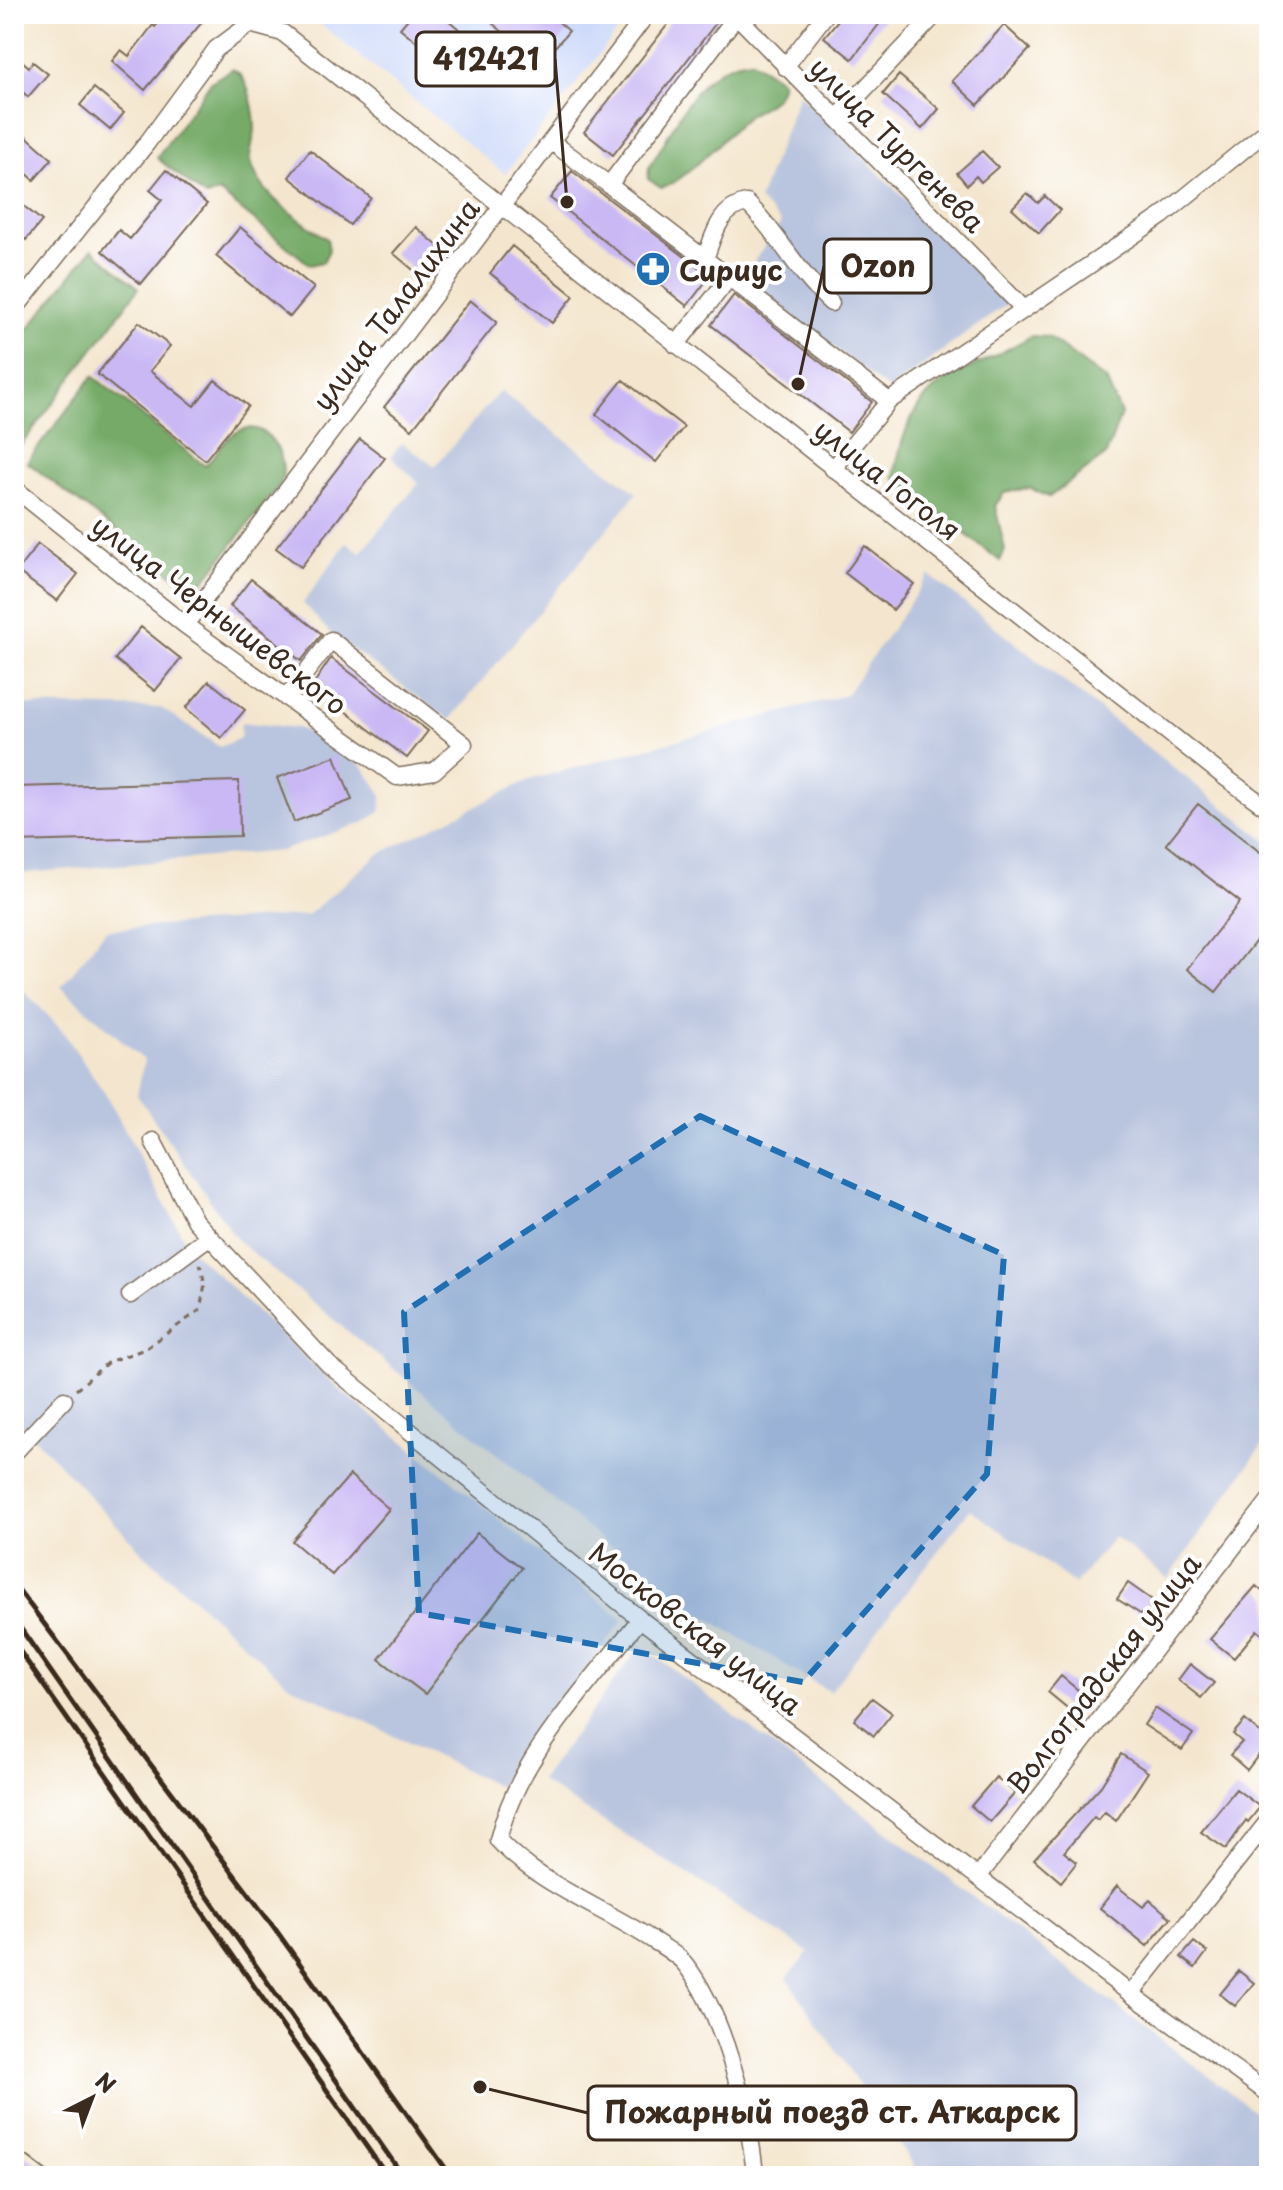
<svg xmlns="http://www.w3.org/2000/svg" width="1283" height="2190" viewBox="0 0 1283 2190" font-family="'Playpen Sans',sans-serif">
<rect width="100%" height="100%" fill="#fff"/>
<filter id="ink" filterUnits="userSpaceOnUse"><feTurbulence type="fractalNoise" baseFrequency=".0125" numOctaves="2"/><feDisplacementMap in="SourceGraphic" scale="16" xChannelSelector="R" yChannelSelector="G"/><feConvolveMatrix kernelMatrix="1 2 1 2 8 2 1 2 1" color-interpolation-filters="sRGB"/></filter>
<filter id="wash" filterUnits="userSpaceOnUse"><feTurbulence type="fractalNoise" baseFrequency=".006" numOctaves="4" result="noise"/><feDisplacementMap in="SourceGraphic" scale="32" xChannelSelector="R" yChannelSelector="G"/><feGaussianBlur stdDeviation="1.8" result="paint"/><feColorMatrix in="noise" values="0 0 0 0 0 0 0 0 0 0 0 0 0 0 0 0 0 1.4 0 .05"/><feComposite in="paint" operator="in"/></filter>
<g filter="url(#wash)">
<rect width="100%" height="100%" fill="#f4e6ce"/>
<!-- built -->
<path fill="#cedafa" d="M308,14H631L505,174Z"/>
<!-- industrial -->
<path fill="#b9c4de" d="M799,93L1008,303L889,390L743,277L781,223L759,200Z
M500,391L637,493L450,720L330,633L303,603L347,542L360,553L419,483L391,456L402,443L435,466Z
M929,575L1269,843V1176L1258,1192L1269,1200V1436L1168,1579L1114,1537L1075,1584L970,1509L830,1692L669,1595L238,1241L137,1095L144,1060L61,987L106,930L308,915L377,855L529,780L846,695Z
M14,705L161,708L220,747L240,738L241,722L298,728L326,739L363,767L382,795L381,811L365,822L281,851L14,874Z
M14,981L61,1029L106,1095L189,1248L339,1389L623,1620L499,1787L288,1684L143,1553L14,1416Z
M641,1645L1269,2122V2176H921L787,1978L809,1952L540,1781Z"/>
<!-- forest -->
<path fill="#74aa67" stroke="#586a42" stroke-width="2" d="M751,60L782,81C780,88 780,93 775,98C767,106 756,109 748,116C729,131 682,185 661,188L648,179L649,167C677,127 695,65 751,60Z
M232,69C249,75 255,113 255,130C254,140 249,150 251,160C257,195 301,220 327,239L329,250L323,262L310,265L219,192L206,197L157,158L211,82Z
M92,249L139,288L17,451L14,449V347Z
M1031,336L1048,337L1106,380L1121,414L1106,455L1049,497L1030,488L1004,493L995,506L1005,550L1000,561L894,478C911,372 952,384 1031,336Z
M93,376L205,466C214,457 223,440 235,433C265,414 290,456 281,483L195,592L27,462Z"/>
<g id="blocks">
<!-- building -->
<path fill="#c9b8f4" d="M166,14H209L145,90L112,61L121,50L129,56L153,25L155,27Z
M412,14H441L478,45L455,73L400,28Z
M498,14H550L569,31L540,64L491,22Z
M676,14H723L613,155L584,132Z
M843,14H887L852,59L824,37Z
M1004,25L1030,49L978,105L952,81Z
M14,54L29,67L33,62L48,74L28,97L14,84Z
M899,75L939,109L922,129L883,94Z
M94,88L124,113L110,130L80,105Z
M24,134L52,159L34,180L14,162V146Z
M310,150L371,198L350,225L289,177Z
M982,151L998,167L981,182L976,176L967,185L957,173Z
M166,170L207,204L141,284L102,251L119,230L130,239L162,200L150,190Z
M572,171L710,276L687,306L550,198Z
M1027,193L1038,203L1045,196L1060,210L1039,233L1012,208Z
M14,198L42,221L26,240L14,230Z
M240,227L314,288L290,317L216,256Z
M416,227L446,253L424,279L393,253Z
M512,246L574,296L552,323L490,273Z
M734,295L872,402L849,432L711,325Z
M470,300L497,322L412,429L384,407Z
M139,322L170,346L150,371L194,406L215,380L248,406L205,460L97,374Z
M623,380L684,427L656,462L596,414Z
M360,439L385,458L301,567L276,548Z
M38,544L78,574L57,601L17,571Z
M865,546L914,584L893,610L845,573Z
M251,579L322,634L301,661L230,606Z
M141,627L181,659L155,691L115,659Z
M331,658L428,731L407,758L312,686Z
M209,681L245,710L221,738L186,708Z
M335,756L352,800L294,822L277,778Z
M239,781L240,836L14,842V787Z
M1198,804L1269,859V924L1216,992L1187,969L1240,902L1166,844Z
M350,1475L389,1509L332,1575L292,1541Z
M477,1533L522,1568L425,1694L379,1659Z
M1128,1583L1155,1602L1145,1617L1117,1599Z
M1256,1586L1269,1597V1640L1257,1630L1234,1658L1210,1639Z
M1190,1664L1214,1683L1201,1698L1178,1680Z
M1061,1676L1084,1695L1071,1711L1048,1692Z
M872,1698L892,1713L874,1736L854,1720Z
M1155,1708L1193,1734L1182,1750L1144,1725Z
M1245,1720L1269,1741L1247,1770L1230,1755L1242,1742L1233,1734Z
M1121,1754L1148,1772L1116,1821L1105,1812L1098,1820L1094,1817L1064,1852L1077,1862L1061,1882L1034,1859L1101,1786Z
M996,1777L1015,1793L990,1822L971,1806Z
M1236,1789L1260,1807L1248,1822L1246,1820L1226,1849L1201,1832Z
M1117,1886L1143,1907L1150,1900L1171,1918L1147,1946L1100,1908Z
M1194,1942L1207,1952L1195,1968L1181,1957Z
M1239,1971L1254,1983L1235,2006L1220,1994Z
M14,2146L53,2176H14Z"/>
</g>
</g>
<g filter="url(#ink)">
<use href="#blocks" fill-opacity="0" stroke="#7c6c5c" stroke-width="2"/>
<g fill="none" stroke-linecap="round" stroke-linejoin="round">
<!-- minor casing -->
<g stroke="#7c6c5c" stroke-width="19">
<path id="minor" d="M735,14L1024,309
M738,14L609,185L889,401L1162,216L1269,129
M250,24L283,33L1222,775L1263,805L1269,804
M785,67L826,14
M838,117L936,14
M552,142L609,185
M705,259C714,235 719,208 747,203C779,234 798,274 831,303
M14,310L147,143L216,49L250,24L251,14
M676,345L729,278
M833,469L889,401
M14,488L185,625L397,777L434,771L464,744L331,640L286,698
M185,625L647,14
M153,1141L195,1221L329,1365L640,1619L1131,1994L1269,2094
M130,1295L209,1237
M14,1453L64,1400
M640,1619C588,1687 518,1755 498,1840C540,1885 600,1906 651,1939C662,1946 677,1954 685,1964C723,2012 750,2116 755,2176
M978,1877L1269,1501
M1131,1994L1269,1820"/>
</g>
<!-- path -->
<path stroke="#7c6c5c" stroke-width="3" stroke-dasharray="6 6" stroke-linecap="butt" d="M76,1390L108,1362L145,1349L200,1310L205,1284L200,1264"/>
<!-- minor -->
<use href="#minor" stroke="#fff" stroke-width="16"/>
<!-- rail -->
<path stroke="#3b2a1e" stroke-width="5" d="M14,1584L273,1926L451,2176
M14,1619L403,2176
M14,1643L387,2176"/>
</g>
</g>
<!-- marked area -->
<path fill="#1f6fb2" fill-opacity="0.2" stroke="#1f6fb2" stroke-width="6" stroke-dasharray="16 10" stroke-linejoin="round" d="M700,1116L1004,1255L987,1474L803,1682L419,1613L404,1312Z"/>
<!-- icons -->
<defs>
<g id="pharmacy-disc" transform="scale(1.8)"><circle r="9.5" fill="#1f6fb2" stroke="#fff"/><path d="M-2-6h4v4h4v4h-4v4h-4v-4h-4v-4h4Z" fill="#fff"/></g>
</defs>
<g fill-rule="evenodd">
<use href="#pharmacy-disc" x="653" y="269"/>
</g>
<g text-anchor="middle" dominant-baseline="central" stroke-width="8" stroke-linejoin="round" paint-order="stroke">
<!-- street labels -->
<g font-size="28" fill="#3b2a1e" stroke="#fff">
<text transform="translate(898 144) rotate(45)">улица Тургенева</text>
<text transform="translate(395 304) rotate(-53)">улица Талалихина</text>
<text transform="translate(888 479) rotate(38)">улица Гоголя</text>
<text transform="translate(220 614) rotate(37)">улица Чернышевского</text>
<text transform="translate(696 1628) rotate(38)">Московская улица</text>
<text transform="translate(1103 1673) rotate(-52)">Волгоградская улица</text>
</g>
<!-- poi labels -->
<g font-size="28" font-weight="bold" fill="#3b2a1e" stroke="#fff" text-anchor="start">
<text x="679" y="269">Сириус</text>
</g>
</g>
<!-- callouts -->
<path fill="none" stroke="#3b2a1e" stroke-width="3" d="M567 202L555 59M798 384L824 266M480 2087L588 2113"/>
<g fill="#3b2a1e" stroke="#fff" stroke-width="3">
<circle cx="567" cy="202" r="8"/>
<circle cx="798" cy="384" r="8"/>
<circle cx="480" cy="2087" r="8"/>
</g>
<g fill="#fff" stroke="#3b2a1e" stroke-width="3">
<rect x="416" y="32" width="139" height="54" rx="8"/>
<rect x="824" y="239" width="107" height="54" rx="8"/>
<rect x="588" y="2086" width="488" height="54" rx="8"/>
</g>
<g font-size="30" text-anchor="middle" font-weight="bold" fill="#3b2a1e">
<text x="486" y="70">412421</text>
<text x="878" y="277">Ozon</text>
<text x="832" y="2123">Пожарный поезд ст. Аткарск</text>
</g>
<!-- margin -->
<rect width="1283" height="2190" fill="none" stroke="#fff" stroke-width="48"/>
<!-- north arrow -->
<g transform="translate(92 2098) rotate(42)" stroke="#ffffff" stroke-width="6" paint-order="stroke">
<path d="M0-6L14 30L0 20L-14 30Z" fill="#3b2a1e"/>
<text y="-12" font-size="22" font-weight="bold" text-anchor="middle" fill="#3b2a1e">N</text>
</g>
</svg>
